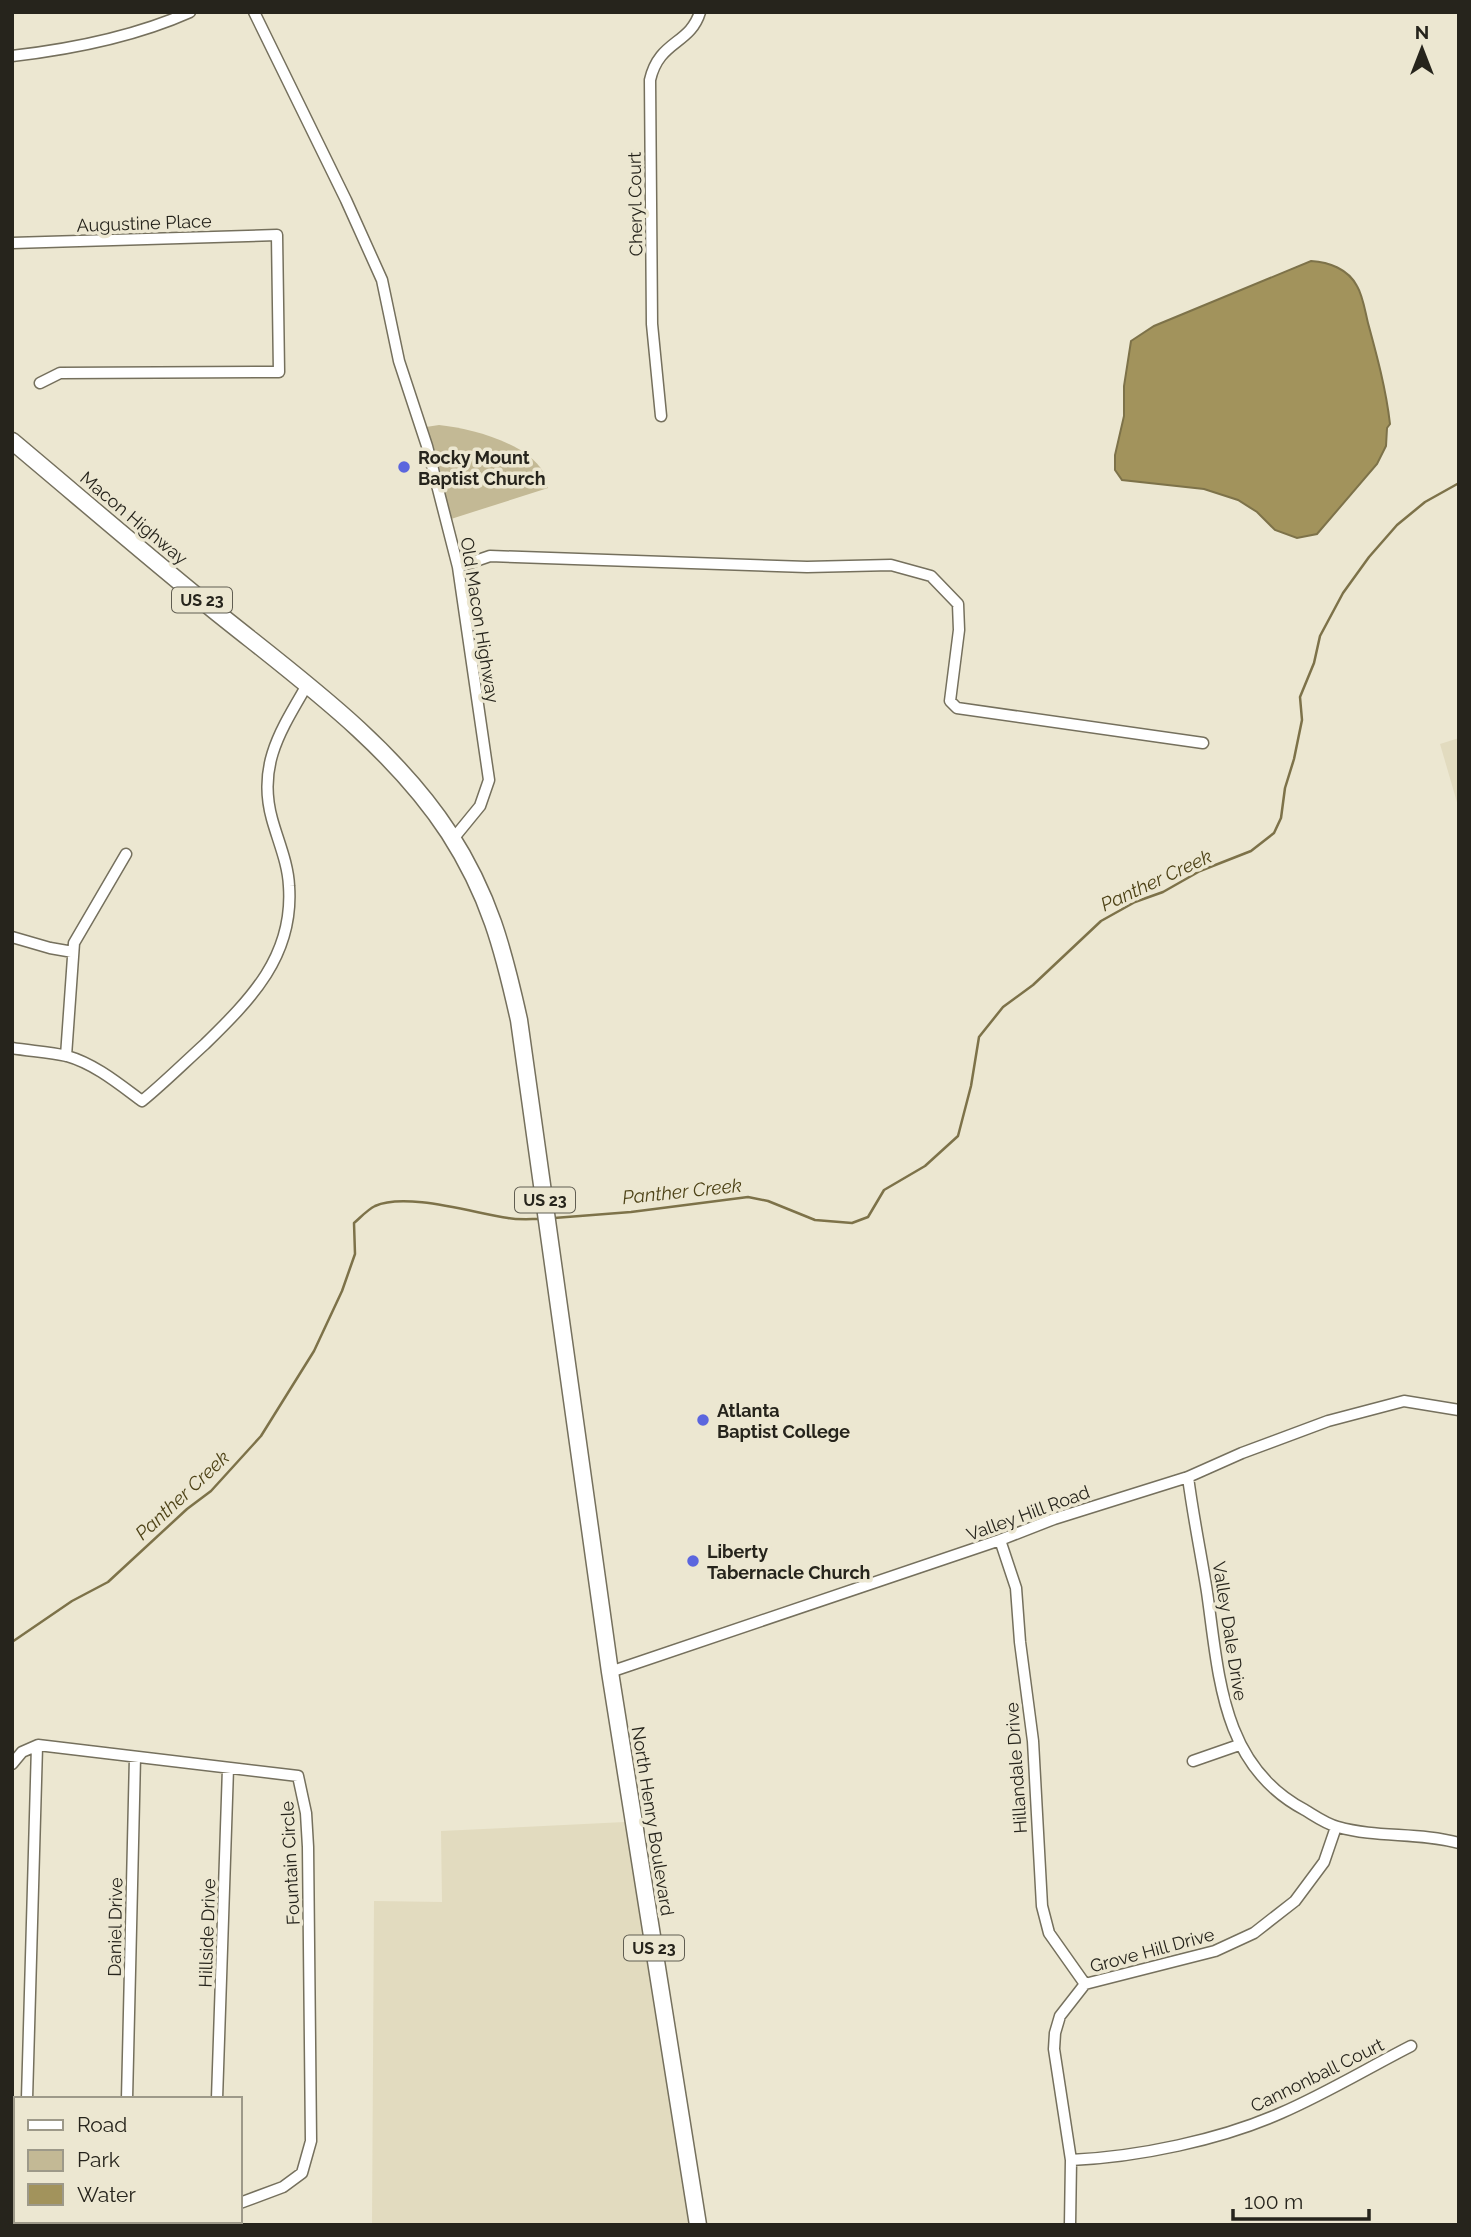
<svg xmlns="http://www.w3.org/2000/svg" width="1471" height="2237" viewBox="0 0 1471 2237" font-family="Raleway,sans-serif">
<rect width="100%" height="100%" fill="#ece7d1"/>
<!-- built -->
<path fill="#e2dbbf" d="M1459,738V809L1440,744Z
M625,1822L697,2225H372L374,1901L442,1902L441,1831Z"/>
<!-- green -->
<path fill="#c3b995" d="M439,425C470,428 527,443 543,472C545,476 547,483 548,488L451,519L426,427Z"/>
<!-- water -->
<path fill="#a2935c" stroke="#7d7249" stroke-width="2" d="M1311,261C1329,262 1348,269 1357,286C1363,296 1365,311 1368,323C1377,356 1386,389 1390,424L1387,428L1386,446L1377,464L1317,534L1297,538L1275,530L1257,512L1238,500L1204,489L1122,480L1115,470V455L1124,416V386L1131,341L1154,326Z"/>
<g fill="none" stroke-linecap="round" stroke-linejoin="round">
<!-- stream -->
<path stroke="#7d7249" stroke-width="2.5" d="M554,1218L631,1212L748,1197L768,1201L815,1220L852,1223L868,1217L884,1190L925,1166L958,1136L971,1086L979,1037L1003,1007L1033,985L1101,921L1135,902L1163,892L1200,871L1251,851L1274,833L1281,818L1285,788L1294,759L1302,720L1300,697L1314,663L1320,636L1343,593L1369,557L1397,525L1425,502L1459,483
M12,1642L72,1601L108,1582L187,1509L211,1491L261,1436L314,1351L342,1291L355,1254L354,1223C360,1218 367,1210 375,1206C406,1192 474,1213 508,1218C518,1220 530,1219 540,1219"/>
<!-- minor casing -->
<g stroke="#75705d" stroke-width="13">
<path id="minor" d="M254,12L346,200L382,280L399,361L427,446L458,567L489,780L480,806L453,839
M12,56C73,49 134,37 190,12
M12,243L277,235L279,372L60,373L40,383
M661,416L652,324L650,80C659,40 690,45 700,12
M458,567L490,556L807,567L891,565L931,576L958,604L959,630L950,701L957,708L1203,743
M12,937L50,948L73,952
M12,1048C30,1051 49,1052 67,1056C95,1064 119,1084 142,1101C164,1083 184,1063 205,1044C251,999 294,956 289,886C288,863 278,841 272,819C257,765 281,730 307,685
M66,1056L74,943L126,854
M1188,1477C1193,1516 1201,1554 1207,1592C1219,1675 1221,1766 1305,1810C1315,1816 1326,1824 1338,1827C1377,1838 1419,1832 1459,1843
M1000,1540L1016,1588L1020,1642L1033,1741L1042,1906L1049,1933L1085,1984
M610,1672L1000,1540L1054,1519L1188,1477L1242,1453L1328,1421L1404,1401L1459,1410
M1193,1761L1239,1745
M12,1764L22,1752L38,1745L298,1776L306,1813L308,1847L311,2141L302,2173L283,2187L240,2203
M27,2099L37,1746
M127,2099L135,1757
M217,2099L228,1768
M1071,2160C1138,2157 1220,2140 1281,2113C1325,2094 1368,2068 1411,2046
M12,2188L16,2191
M41,2221L44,2225
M125,2225V2221
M166,2225L178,2221
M1070,2225L1071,2160L1054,2049L1055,2033L1060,2016L1085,1984L1215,1951L1254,1933L1295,1901L1324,1862L1336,1827"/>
</g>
<!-- primary casing -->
<g stroke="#75705d" stroke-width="19">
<path id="primary" d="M12,441C80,498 147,556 215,611C297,677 391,744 449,833C489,895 503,948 519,1020L610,1672L698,2225"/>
</g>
<!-- minor -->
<use href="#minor" stroke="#fff" stroke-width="10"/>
<!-- primary -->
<use href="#primary" stroke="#fff" stroke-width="16"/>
</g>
<!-- markers -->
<g fill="#5b66de" stroke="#ece7d1" stroke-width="2.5">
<circle cx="404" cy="467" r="7"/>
<circle cx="703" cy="1420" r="7"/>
<circle cx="693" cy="1561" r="7"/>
</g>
<g text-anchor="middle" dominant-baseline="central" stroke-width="7" stroke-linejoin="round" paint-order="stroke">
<!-- shield labels -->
<g fill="#ece7d1" stroke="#615e52" stroke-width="2">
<rect x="172" y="587.5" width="60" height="25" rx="5"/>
<rect x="515" y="1187.5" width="60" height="25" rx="5"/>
<rect x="624" y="1935.5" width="60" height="25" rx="5"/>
</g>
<g font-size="16" font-weight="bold" fill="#26241c">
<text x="202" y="600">US 23</text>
<text x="545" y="1200">US 23</text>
<text x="654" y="1948">US 23</text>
</g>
<!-- street labels -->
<g font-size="18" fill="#26241c" stroke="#ece7d1">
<text transform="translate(635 204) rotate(-91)">Cheryl Court</text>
<text transform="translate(144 223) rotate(-2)">Augustine Place</text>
<text transform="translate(134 518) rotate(40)">Macon Highway</text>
<text transform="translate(480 620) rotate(81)">Old Macon Highway</text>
<text transform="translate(1028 1513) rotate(-20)">Valley Hill Road</text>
<text transform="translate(1230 1631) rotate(81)">Valley Dale Drive</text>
<text transform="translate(1016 1768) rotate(-94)">Hillandale Drive</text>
<text transform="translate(653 1821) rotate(81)">North Henry Boulevard</text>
<text transform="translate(290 1863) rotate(-93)">Fountain Circle</text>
<text transform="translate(115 1927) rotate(-89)">Daniel Drive</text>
<text transform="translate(207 1933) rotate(-88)">Hillside Drive</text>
<text transform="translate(1152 1950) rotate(-15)">Grove Hill Drive</text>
<text transform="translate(1317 2075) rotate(-26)">Cannonball Court</text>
</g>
<!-- poi labels -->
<g font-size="18" font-weight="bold" fill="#26241c" stroke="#ece7d1" text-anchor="start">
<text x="418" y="457">Rocky Mount<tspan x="418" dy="21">Baptist Church</tspan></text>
<text x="717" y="1410">Atlanta<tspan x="717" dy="21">Baptist College</tspan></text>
<text x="707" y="1551">Liberty<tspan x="707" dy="21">Tabernacle Church</tspan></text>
</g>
<!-- water labels -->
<g font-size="19" font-style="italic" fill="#4d4216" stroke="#ece7d1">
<text transform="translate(1156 880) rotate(-25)">Panther Creek</text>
<text transform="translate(682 1191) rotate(-6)">Panther Creek</text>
<text transform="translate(182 1495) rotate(-43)">Panther Creek</text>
</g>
</g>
<!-- border -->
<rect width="1471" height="2237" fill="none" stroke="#26241c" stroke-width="28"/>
<!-- legend -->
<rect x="14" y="2097" width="228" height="126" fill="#ece7d1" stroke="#9d9989" stroke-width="2"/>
<rect x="28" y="2120" width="35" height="10" fill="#ffffff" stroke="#9d9989" stroke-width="2"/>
<text x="77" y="2132" font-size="21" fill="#26241c">Road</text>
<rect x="28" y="2150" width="35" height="21" fill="#c3b995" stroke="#9d9989" stroke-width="2"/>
<text x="77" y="2167" font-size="21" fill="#26241c">Park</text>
<rect x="28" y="2184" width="35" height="21" fill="#a2935c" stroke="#9d9989" stroke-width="2"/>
<text x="77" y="2202" font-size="21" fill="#26241c">Water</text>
<!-- north arrow -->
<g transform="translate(1422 49)" stroke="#ece7d1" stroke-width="5" paint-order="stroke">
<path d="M0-5L12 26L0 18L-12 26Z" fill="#26241c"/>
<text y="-10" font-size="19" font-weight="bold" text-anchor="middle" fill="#26241c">N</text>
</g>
<!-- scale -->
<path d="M1233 2209v10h136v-10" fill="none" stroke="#26241c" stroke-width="3.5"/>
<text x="1244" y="2209" font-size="21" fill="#26241c" stroke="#ece7d1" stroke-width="5" paint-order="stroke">100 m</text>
</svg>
